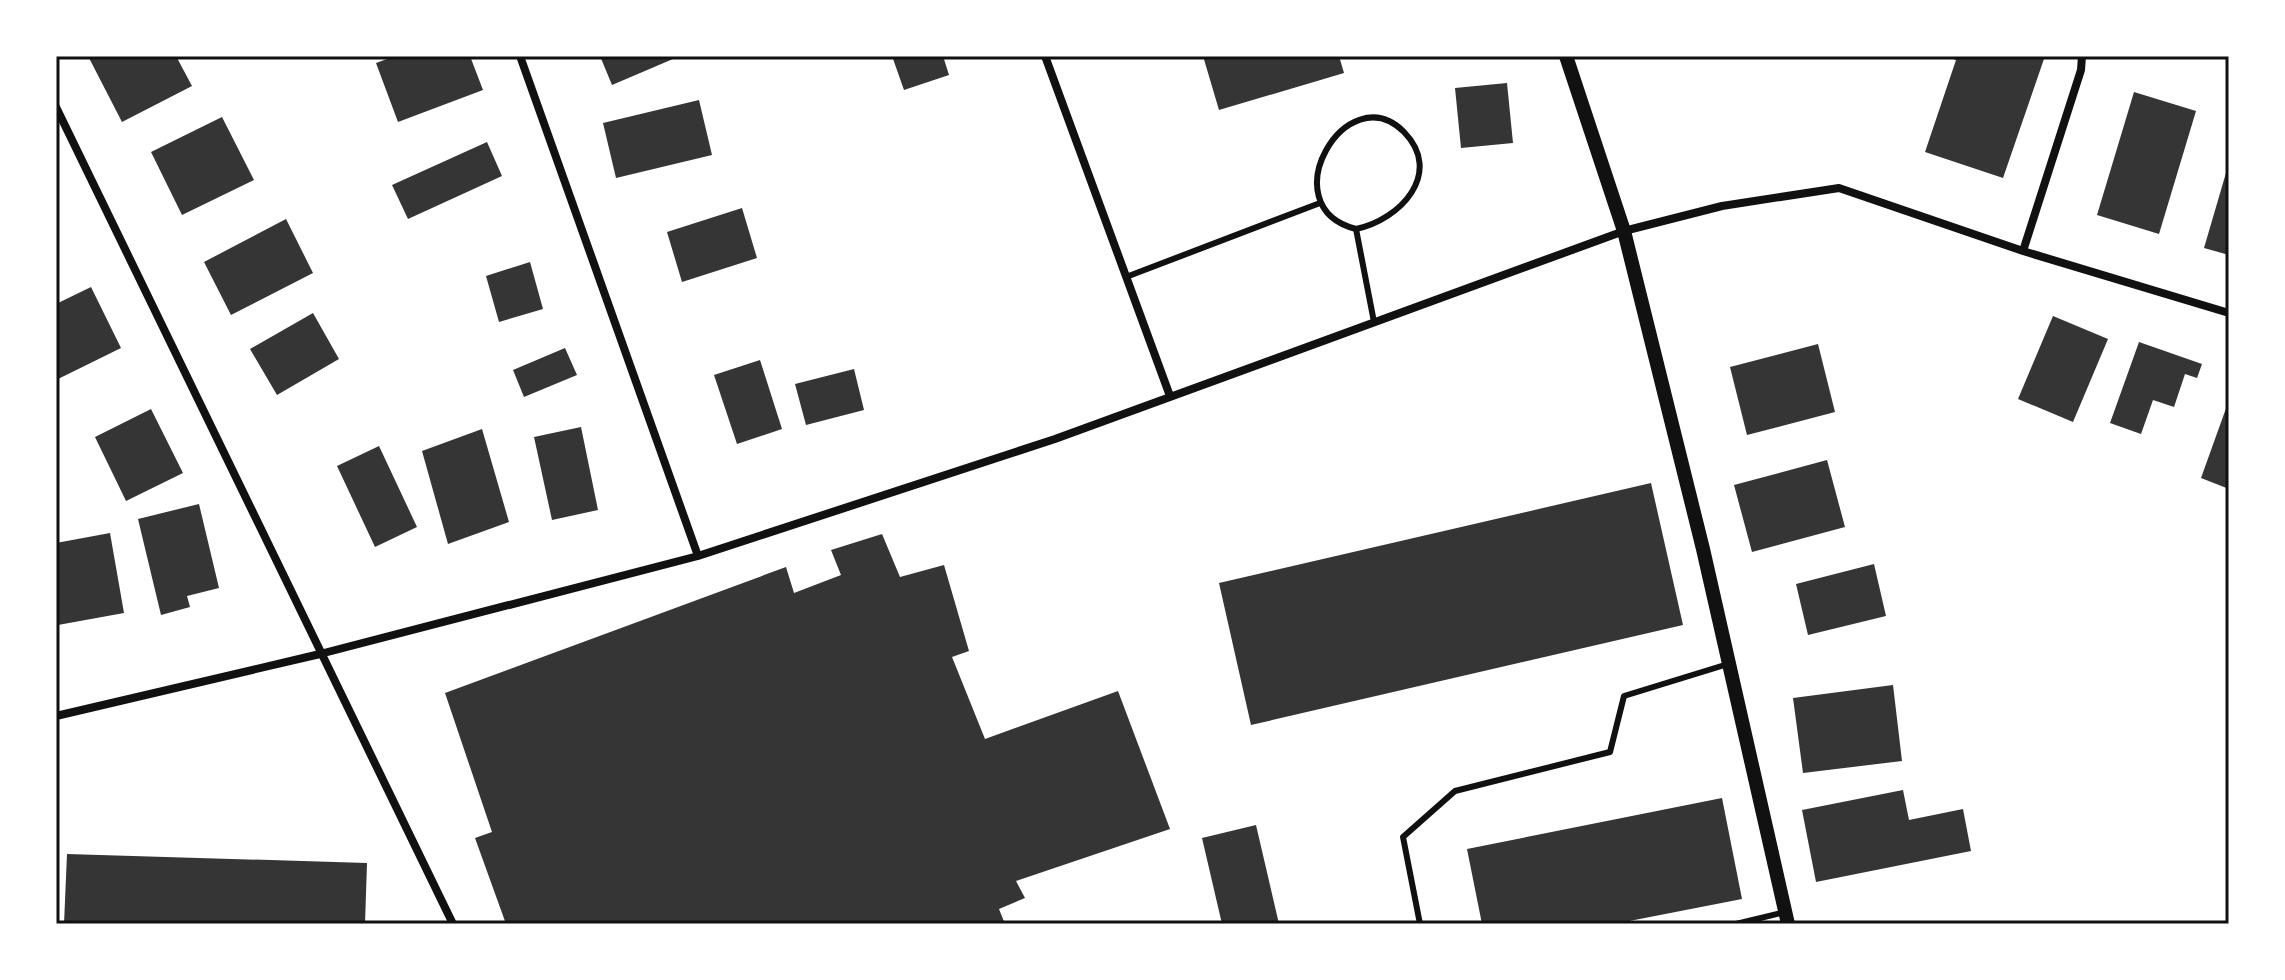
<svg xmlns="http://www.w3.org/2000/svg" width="2285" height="980" viewBox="0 0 2285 980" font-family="Mulish,sans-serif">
<rect width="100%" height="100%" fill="#fff"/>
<!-- building -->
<path fill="#353535" d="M88,56H176L192,86L122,122Z
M395,56H470L483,90L398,122L376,63Z
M600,56H680L612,85Z
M892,56H943L949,75L904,90Z
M1203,56H1339L1344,73L1219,110Z
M1945,56H2045L2003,178L1925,152L1956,60Z
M1507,83L1513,143L1461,148L1455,88Z
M2134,92L2196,111L2159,234L2097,215Z
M699,100L712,155L616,178L603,123Z
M222,117L254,180L182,215L151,152Z
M487,142L502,176L408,219L392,185Z
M2228,166L2229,167V255L2204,248Z
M742,208L757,258L682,282L667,232Z
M286,219L313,273L231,315L204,262Z
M530,262L543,309L499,322L486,276Z
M91,287L121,348L56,380V304Z
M313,313L339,359L277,395L250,349Z
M2053,316L2108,339L2073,422L2018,399Z
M2139,342L2202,364L2197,378L2185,374L2174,407L2153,400L2141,434L2110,423Z
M1818,344L1835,412L1747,435L1730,367Z
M565,348L577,375L524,397L513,370Z
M760,360L782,429L737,444L714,375Z
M854,369L864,410L806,425L795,384Z
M2229,400V489L2201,478Z
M151,409L183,473L126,501L95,437Z
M581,427L598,510L552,520L534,437Z
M482,429L509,522L448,544L422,451Z
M379,446L417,527L375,547L337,466Z
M1827,460L1845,527L1752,552L1734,485Z
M1651,483L1683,625L1251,725L1219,583Z
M199,504L219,588L187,596L190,607L161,615L138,519Z
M110,533L124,613L58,625L56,543Z
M882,534L900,577L944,565L969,651L952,657L985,739L1118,691L1170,829L1016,881L1025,898L999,909L1005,924H506L475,838L492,832L445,693L786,567L794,593L841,575L831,550Z
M1874,564L1886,616L1808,635L1796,584Z
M1893,685L1902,761L1803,773L1793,698Z
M1903,790L1909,820L1963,809L1971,851L1816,882L1802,810Z
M1722,798L1742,899L1614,924H1482L1467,849Z
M1256,825L1279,924H1222L1202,838Z
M67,854L367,863L365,924H64Z"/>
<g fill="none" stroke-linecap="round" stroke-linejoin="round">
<!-- service -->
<path stroke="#111" stroke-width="6" d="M1356,229C1269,207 1347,74 1404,132C1444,173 1400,220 1356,229L1374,322
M1126,277L1320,203
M1420,924L1403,837L1455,791L1610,752L1624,696L1728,664
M1736,924L1785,912"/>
<!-- minor -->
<path stroke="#111" stroke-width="8" d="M520,56L698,556
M1045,56L1170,396
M56,107L453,924
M2023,251L2081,70L2082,56
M56,716L320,654L698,556L1055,439L1624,231L1722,206L1839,188L2023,251L2229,313"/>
<!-- tertiary -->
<path stroke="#111" stroke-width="14" d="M1566,56L1624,231L1703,549L1788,924"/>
</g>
<!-- border -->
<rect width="2285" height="980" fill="none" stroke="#ffffff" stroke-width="116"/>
<rect x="58" y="58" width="2169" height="864" fill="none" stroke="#111" stroke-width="3"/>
</svg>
